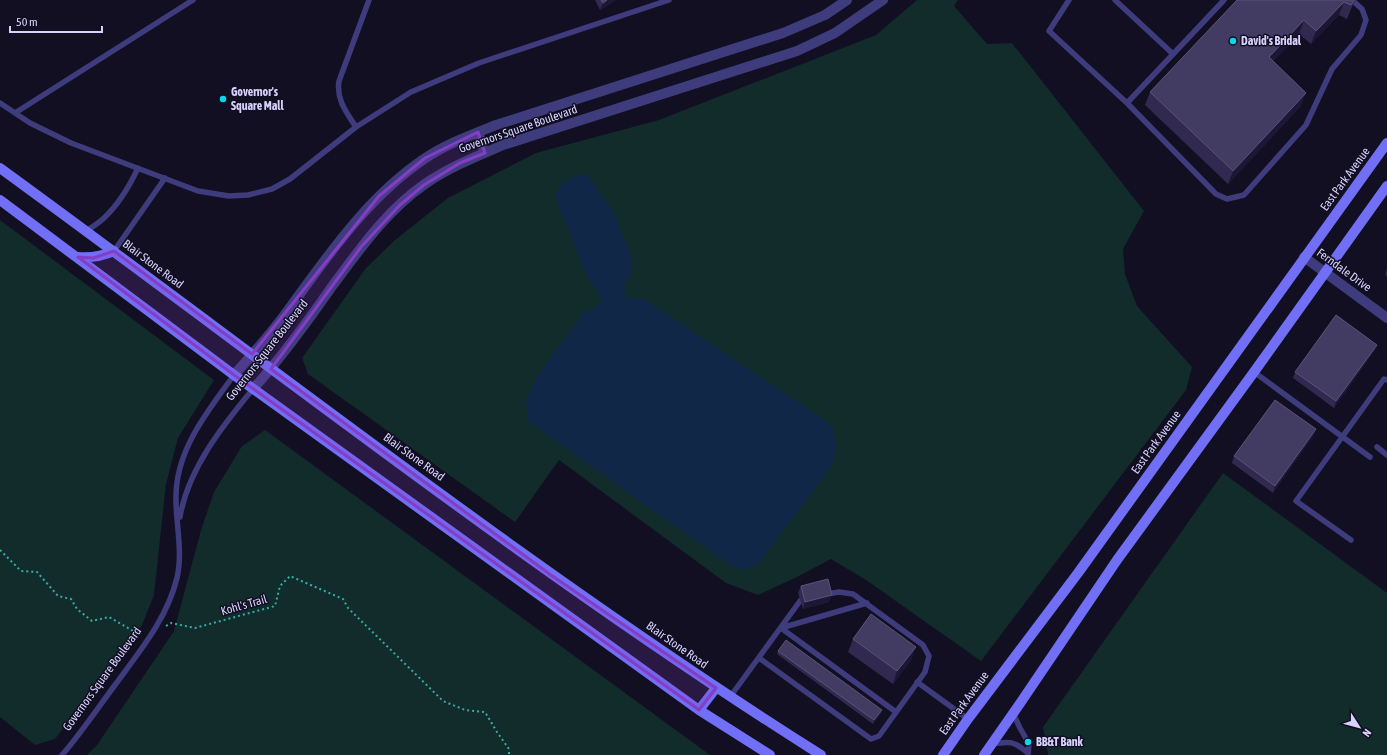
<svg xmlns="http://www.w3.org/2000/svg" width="1387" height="755" viewBox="0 0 1387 755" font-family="'Asap Condensed',sans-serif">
<rect width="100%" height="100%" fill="#120f22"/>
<!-- green -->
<path fill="#122b2b" d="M917,0H958L954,6L987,44L1012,43L1144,211L1123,249L1125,274L1137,306L1192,367L1186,390L981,661L866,580L831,559L797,577L758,595L726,583L559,460L515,522L308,374L302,358L366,268L395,240L448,198L536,153L659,120L876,35Z
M0,220L214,380L178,438L166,484L154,595L142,625L55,739L35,745L0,717Z
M265,430L710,755H87L97,745L174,631L201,530L214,492L242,446Z
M1223,473L1387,593V755H1048L1043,727Z"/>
<!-- water -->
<path fill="#112748" d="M579,174L589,177L605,201L613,211L632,258V273L624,286L626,297L644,299L829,423C839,442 838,445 832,466L760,562L746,570L733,567L528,421L526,401L537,377L582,314L595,309L602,300L597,290L588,279L555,196L561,184Z"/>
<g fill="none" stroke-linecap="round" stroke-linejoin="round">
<!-- path -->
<path stroke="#35aea7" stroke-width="2" stroke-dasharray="2 3" stroke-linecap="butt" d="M0,550L21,571L37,572L58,596L71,599L77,609L92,621L109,617L140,635
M166,626L171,623L195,628L275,606L280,586L290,576L343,599L348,608L443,701L465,710L485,712L497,732L509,749V755"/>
<!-- service -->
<path stroke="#3f3c7e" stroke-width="5.5" d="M1069,0L1049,31L1127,103L1216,194L1227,199L1244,195L1306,125L1332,69L1361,35L1366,20L1362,9L1352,0
M1115,0L1173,54
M0,103L30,123L71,143L198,191L229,196L248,195L272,189L290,179L356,127L411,92L479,63L669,0
M1127,103L1224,0
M15,113L193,0
M356,127C346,112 336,99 339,81L369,0
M86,231C92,227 99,223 104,218C119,204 130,185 138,168
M114,251L165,178
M1254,372L1370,457
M1377,447L1387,455
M180,517C188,469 223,425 253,389
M1351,540L1296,501L1384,379L1387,380
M781,628L896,712
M781,628L867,603
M759,658L871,739L879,736L925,672L929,656L923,645L853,594L839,592L827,594
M917,682L968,719
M730,697L800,601
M1013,713L1020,728L1029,744L1028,755
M992,744C1010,741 1014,741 1028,753
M62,755C81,733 97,709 115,685C139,652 167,619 177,578C183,552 176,525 176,499C175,451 207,412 234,375"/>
<!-- minor -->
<path stroke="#3f3c7e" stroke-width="10" d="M1304,257L1387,318"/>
<!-- tertiary -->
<path stroke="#3f3c7e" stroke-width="10" d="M478,132L485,153
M234,375C251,356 268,337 283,317C325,260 365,199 424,159C446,144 471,135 496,125L783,33L825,15L847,0
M253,389C283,356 308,321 333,285C360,249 387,210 425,184C450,167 475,157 503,145L797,51L835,33L883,0"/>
<!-- secondary -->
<path stroke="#726ff7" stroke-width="10" d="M0,168C272,366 536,575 821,755
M0,200L234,375L699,710L770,755
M78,257C91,258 101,257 114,251
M699,710L716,688
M943,755L968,719L1078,573L1387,143
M984,755L1021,702L1117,560L1254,372L1387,186"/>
</g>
<!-- wall -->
<path fill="#31294f" d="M595,0H616L600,10Z
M1237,0H1355L1351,9L1347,19L1339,15L1311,44L1299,34L1273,61L1301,106L1228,184L1145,105L1150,92Z
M1387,269V276L1385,275Z
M1377,345L1374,351L1334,408L1293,378L1295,372Z
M1316,429L1313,436L1273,493L1232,463L1234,456Z
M801,586L829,602L803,609L798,593Z
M853,639L911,660L893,684L848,652Z
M778,651L881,713L873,724L777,654Z"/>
<!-- shaded-wall -->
<path fill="#1d1735" d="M607,0H616L600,10L603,3Z
M1344,2L1339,15L1311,44L1316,31Z
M1304,20L1299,34L1264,70L1269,57Z
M1306,93L1301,106L1228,184L1233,171Z
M1377,345L1374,351L1334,408L1336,401Z
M1316,429L1313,436L1273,493L1275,486Z
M832,595L829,602L803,609L805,602Z
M916,647L911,660L893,684L897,671Z
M882,710L881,713L873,724L874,720Z"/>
<!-- building -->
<path fill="#423b62" stroke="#5a537a" d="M601,0H607L603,3Z
M1237,0H1354L1351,5L1344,2L1316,31L1304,20L1269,57L1306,93L1233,171L1150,92Z
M1336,315L1377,345L1336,401L1295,372Z
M1275,400L1316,429L1275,486L1234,456Z
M828,579L832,595L805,602L801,586Z
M871,614L916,647L897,671L853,639Z
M786,640L882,710L874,720L778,651Z"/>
<!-- marked area -->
<path fill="#843dc5" fill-opacity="0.2" stroke="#843dc5" stroke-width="3" stroke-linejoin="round" d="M478,132L485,153L460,163L424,185L400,205L361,247L271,369L551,575L716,688L699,710L234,375L78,257L93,258L114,251L252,354L379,196L425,158Z"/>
<!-- markers -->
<g fill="#0dd7ee" stroke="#120f22" stroke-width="1.5">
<circle cx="1233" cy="41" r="4"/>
<circle cx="223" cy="99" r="4"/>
<circle cx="1028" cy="742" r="4"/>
</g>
<g text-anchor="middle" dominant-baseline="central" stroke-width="3" stroke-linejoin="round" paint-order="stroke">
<!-- poi labels -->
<g font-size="12" font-weight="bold" fill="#d7d2fd" stroke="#120f22" text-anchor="start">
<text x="1241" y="41">David's Bridal</text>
<text x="231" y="92">Governor's<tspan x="231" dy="14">Square Mall</tspan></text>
<text x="1036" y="742">BB&amp;T Bank</text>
</g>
<!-- street labels -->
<g font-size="12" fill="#d7d2fd" stroke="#120f22">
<text transform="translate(518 129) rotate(-19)">Governors Square Boulevard</text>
<text transform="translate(1345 179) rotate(-54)">East Park Avenue</text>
<text transform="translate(153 264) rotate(37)">Blair Stone Road</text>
<text transform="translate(1344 270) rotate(36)">Ferndale Drive</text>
<text transform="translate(267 350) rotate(-52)">Governors Square Boulevard</text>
<text transform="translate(1156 442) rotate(-54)">East Park Avenue</text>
<text transform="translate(414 457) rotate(36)">Blair Stone Road</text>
<text transform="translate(244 605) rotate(-16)">Kohl's Trail</text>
<text transform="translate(677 645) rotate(35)">Blair Stone Road</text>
<text transform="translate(102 679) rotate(-54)">Governors Square Boulevard</text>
<text transform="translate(964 703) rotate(-54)">East Park Avenue</text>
</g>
</g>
<!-- north arrow -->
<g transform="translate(1359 727) rotate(126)" stroke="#120f22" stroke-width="3" paint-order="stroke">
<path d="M0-3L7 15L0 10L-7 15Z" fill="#d7d2fd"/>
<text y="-6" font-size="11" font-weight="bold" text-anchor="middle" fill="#d7d2fd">N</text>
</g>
<!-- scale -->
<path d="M10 26v6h92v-6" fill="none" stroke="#d7d2fd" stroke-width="2"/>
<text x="16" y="26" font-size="12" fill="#d7d2fd" stroke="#120f22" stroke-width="3" paint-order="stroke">50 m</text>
</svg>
